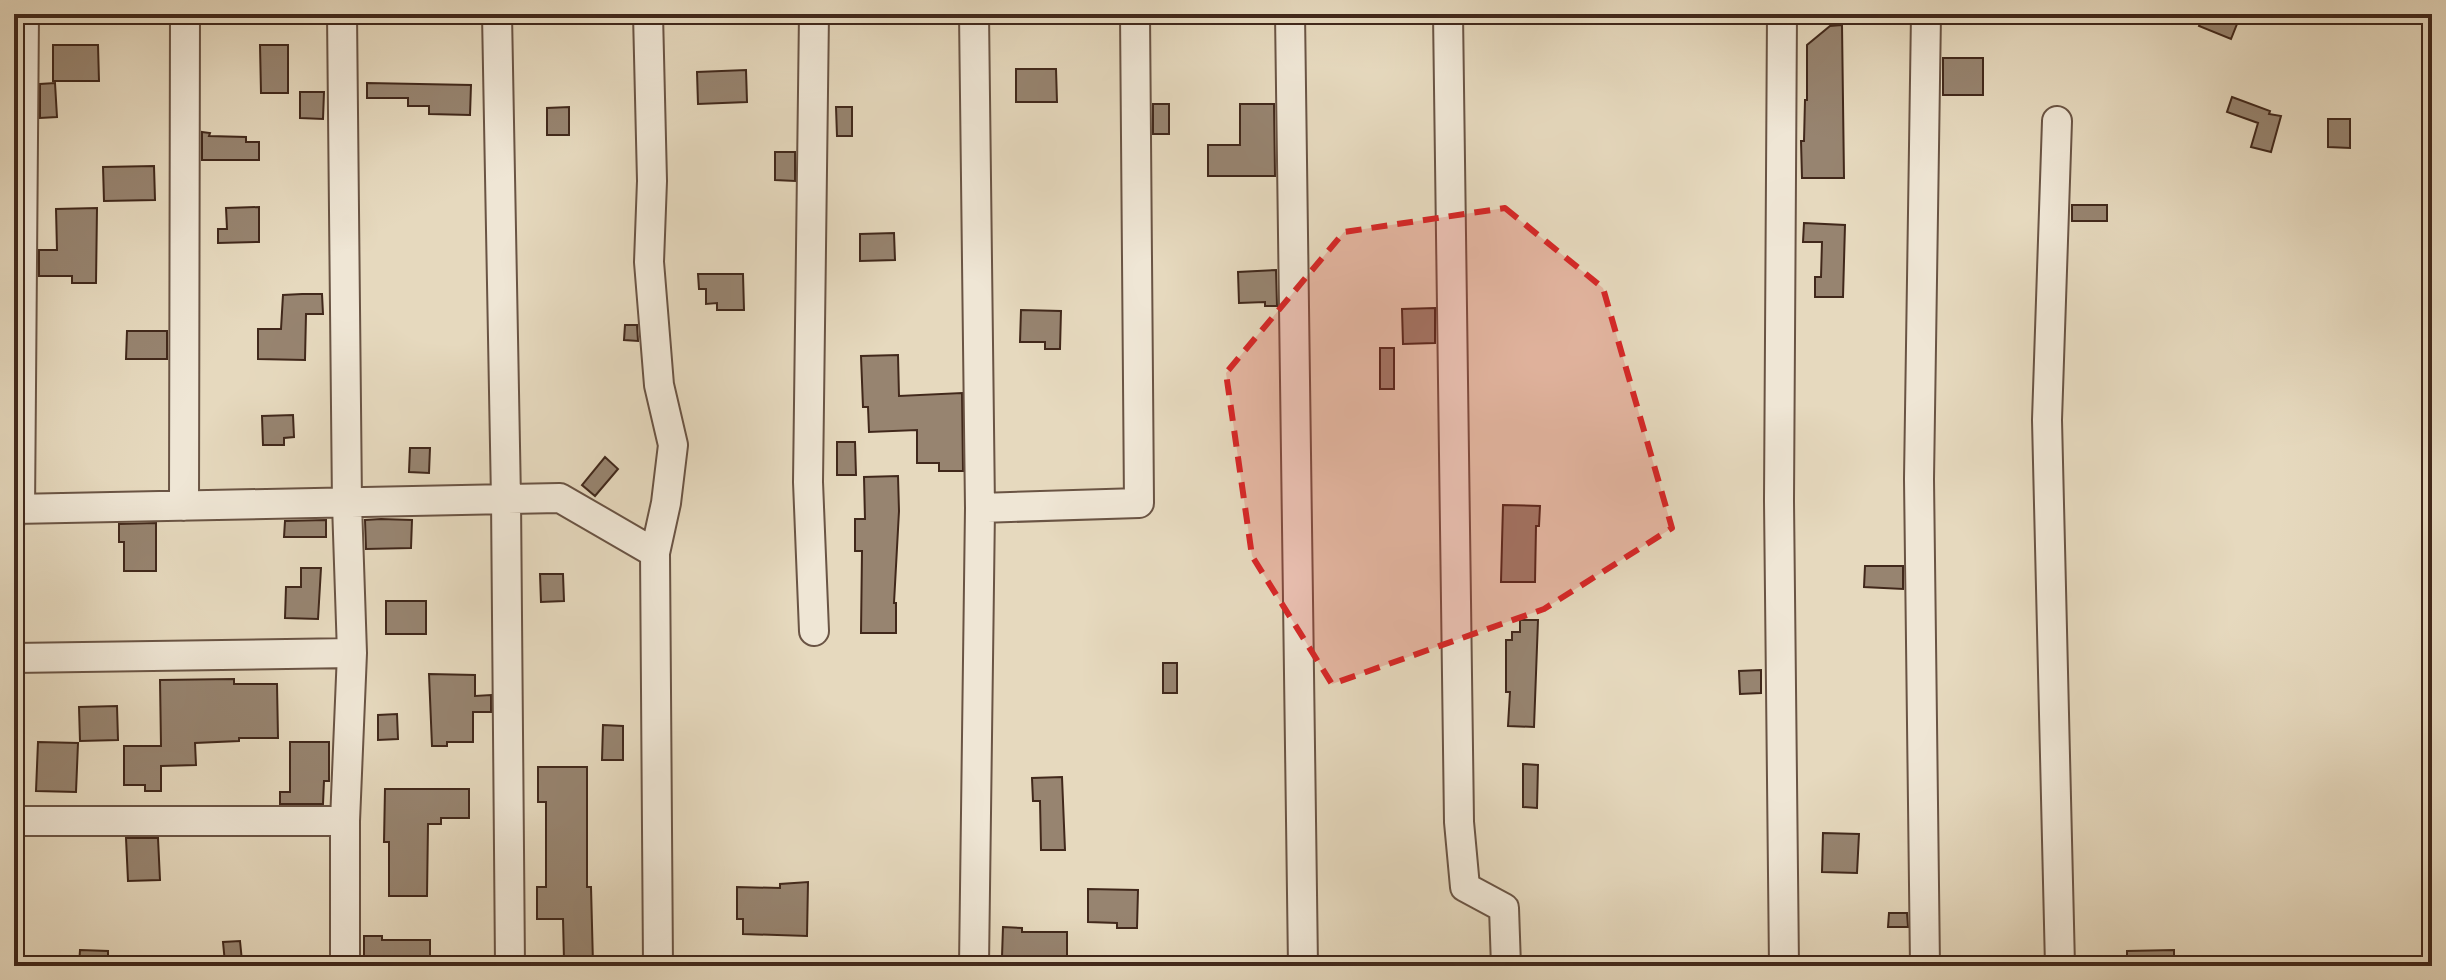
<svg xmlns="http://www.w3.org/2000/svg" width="2446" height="980" viewBox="0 0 2446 980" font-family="'Libre Caslon Text',serif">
<rect width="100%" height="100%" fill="#e6d9be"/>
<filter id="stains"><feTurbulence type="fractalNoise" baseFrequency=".0025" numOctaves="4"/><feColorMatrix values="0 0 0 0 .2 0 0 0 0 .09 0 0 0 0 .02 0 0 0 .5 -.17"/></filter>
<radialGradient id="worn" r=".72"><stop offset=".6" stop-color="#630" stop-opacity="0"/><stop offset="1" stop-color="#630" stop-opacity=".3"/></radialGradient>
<!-- building -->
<path fill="#978470" stroke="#41281b" stroke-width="2" d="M2204,14H2241L2231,39L2199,26Z
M1842,25L1844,178H1802L1801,141H1804L1805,100H1807V45L1830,26Z
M53,45H98L99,81H53Z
M260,45H288V93H261Z
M1943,58H1983V95H1943Z
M1016,69H1056L1057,102H1016Z
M746,70L747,102L698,104L697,72Z
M55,83L57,117L40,118V84Z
M367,83L471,85L470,115L429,114V106H408V98H367Z
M300,92H324L323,119L300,118Z
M2232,97L2270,111L2269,114L2281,116L2271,152L2251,147L2258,123L2227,112Z
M1153,104H1169V134H1153Z
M1240,104H1274L1275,176H1208V145H1240Z
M569,107V135H547V108Z
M836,107H852V136H837Z
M2328,119H2350V148L2328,147Z
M202,132L210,133L209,136L246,137V142H259V160H202Z
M775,152H795V181L775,180Z
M154,166L155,200L104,201L103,167Z
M2072,205H2107V221H2072Z
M259,207V242L218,243V229H227L226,208Z
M97,208L96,283H72V276H39V250H57L56,209Z
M1804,223L1845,225L1843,297H1815V277H1821L1822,242H1803Z
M894,233L895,260L860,261V234Z
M1276,270L1277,306H1265V302L1239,303L1238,272Z
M698,274H743L744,310H717V303L706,304V289H699Z
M302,294H322L323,314H306L305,360L258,359V329H281L283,295Z
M1435,308V343L1403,344L1402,309Z
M1021,310L1061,311L1060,349H1045V342H1020Z
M625,325H637L638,341L624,340Z
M127,331H167V359H126Z
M1380,348H1394V389H1380Z
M898,355L899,396L962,393L963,471H939V463H917V430L869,432L868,407H863L861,356Z
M293,415L294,437L284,438V445H263L262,416Z
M837,442H855L856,475H837Z
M410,448H430L429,473L409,472Z
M605,457L618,469L595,496L582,485Z
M898,476L899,511L894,603H896V633H861L862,551H855V519H865L864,477Z
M1503,505L1540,506L1539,526H1536L1535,582H1501Z
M381,519L412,520L411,548L366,549L365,520Z
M326,520V537H284L285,521Z
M156,523V571H124V542H119V524Z
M1865,566H1903V589L1864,587Z
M301,568H321L318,619L285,618L286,587H301Z
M540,574H563L564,601L541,602Z
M386,601H426V634H386Z
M1520,620H1538L1534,727L1508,726L1510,692H1506V640H1512V632H1520Z
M1163,663H1177V693H1163Z
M1761,670V693L1740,694L1739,671Z
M429,674L475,675V696L491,695V712H473V742H447V746H432Z
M234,679V684H277L278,738H239V741L195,743L196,765L161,766V791H145V785H124V746H161L160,680Z
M117,706L118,740L80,741L79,707Z
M397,714L398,739L378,740V715Z
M603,725L623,726V760H602Z
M38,742L78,743L76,792L36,791Z
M290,742H329V781H324L323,804H280V792H290Z
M1523,764L1538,765L1537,808L1523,807Z
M538,767H587V887H591L593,964H577V960H564L563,919H537V887H546V802H538Z
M1062,777L1065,850H1041L1040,801H1033L1032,778Z
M385,789H469V818H441V824H428L427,896H389V842H384Z
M1823,833L1859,834L1857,873L1822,872Z
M126,838H158L160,880L128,881Z
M808,882L807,936L743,934V919H737V887L780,888V884Z
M1088,889L1138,890L1137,928H1117V923L1088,922Z
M1889,913H1907L1908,927H1888Z
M1003,927L1022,928V932H1067V964H1027V957H1002Z
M364,936H382V940H430V966H380V963L364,962Z
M240,941L242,961L225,963L223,942Z
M80,950L108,951V966H79Z
M2174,950V966H2127V951Z"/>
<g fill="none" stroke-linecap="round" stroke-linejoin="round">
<!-- minor casing -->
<g stroke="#6a5444" stroke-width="32">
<path id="minor" d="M342,14L347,504L352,653L345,821V966
M497,14L506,499L510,966
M648,14L652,181L649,262L659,385L673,445L666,503L655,553L658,966
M974,14L980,508L974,966
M1290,14L1303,966
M1448,14L1459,822L1465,887L1504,908L1506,966
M1782,14L1779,501L1784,966
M2057,121L2047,420L2060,966
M184,506L185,14
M980,508L1139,503L1135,14
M14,509L560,498L655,553
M20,510L24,14
M814,631L808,482L814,14
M14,658L352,653
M14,821H345
M1925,966L1919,479L1926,14"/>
</g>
<!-- minor -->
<use href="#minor" stroke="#efe6d5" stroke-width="28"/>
</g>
<!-- marked area -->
<path fill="#d62828" fill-opacity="0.2" stroke="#d62828" stroke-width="6" stroke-dasharray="16 10" stroke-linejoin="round" d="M1505,208L1603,288L1672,528L1544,609L1332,684L1252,556L1226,373L1344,232Z"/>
<!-- margin -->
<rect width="2446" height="980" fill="none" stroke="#e6d9be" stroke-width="48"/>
<rect x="16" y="16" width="2414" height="948" fill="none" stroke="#41281b" stroke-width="4"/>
<rect x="24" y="24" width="2398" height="932" fill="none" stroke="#41281b" stroke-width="2"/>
<rect width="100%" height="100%" filter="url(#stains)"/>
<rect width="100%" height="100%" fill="url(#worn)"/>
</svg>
